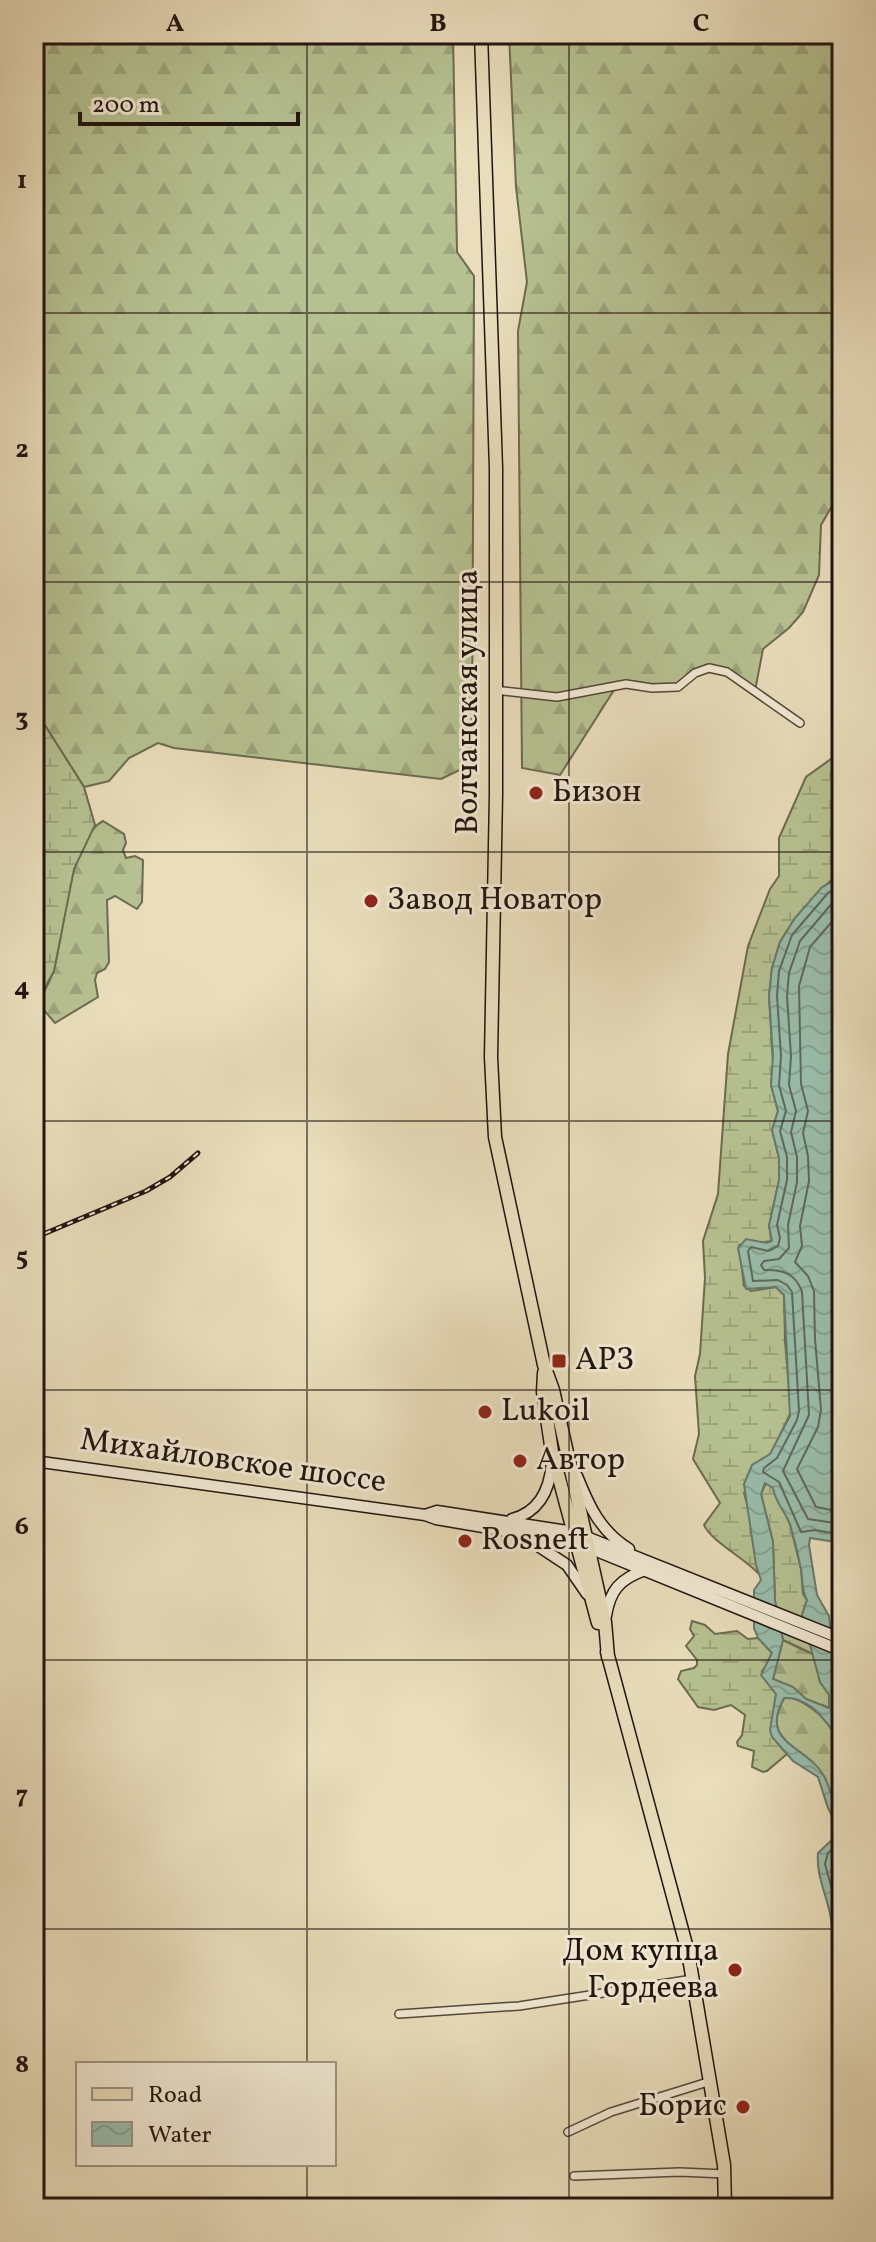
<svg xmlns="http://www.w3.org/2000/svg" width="876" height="2242" viewBox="0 0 876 2242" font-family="Vollkorn,serif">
<defs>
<pattern id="forest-firs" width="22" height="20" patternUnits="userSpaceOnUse" patternTransform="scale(2)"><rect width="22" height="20" fill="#b6c191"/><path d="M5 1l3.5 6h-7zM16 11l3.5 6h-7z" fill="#9ca57c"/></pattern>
<pattern id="wetland-marsh" width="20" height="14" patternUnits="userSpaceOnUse" patternTransform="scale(2)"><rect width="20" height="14" fill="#b6c191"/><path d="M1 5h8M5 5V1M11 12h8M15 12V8" fill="none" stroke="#9ca57c"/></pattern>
<pattern id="water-waves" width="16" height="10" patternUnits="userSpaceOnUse" patternTransform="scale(2)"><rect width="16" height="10" fill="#99bdab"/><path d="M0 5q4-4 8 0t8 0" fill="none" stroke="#84a292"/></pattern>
</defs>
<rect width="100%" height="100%" fill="#e9ddbb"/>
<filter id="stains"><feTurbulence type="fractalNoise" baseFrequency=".0025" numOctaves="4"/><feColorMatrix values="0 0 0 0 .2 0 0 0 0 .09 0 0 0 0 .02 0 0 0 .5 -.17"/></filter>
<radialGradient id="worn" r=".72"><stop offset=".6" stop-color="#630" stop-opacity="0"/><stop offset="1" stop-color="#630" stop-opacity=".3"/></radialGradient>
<!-- forest -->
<path fill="url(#forest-firs)" stroke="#6c6a50" stroke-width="2" d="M34,34H453L457,252L474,276L472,764L441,779L174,748L158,743L129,758L109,781L84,787L34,708Z
M509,34H842V411L834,432L842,474L836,499L821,525L819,575L803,612L789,628L763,649L755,691L727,672L709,668L678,687H616L560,775L522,768L518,331L527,282L516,187Z
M103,821L124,834L126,843L123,850L126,858L135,856L143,860L142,902L137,909L115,896L107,900L109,962L105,969L97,973L95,980L98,997L55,1023L38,1003C44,992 51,980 54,969C64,933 69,839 103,821Z
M783,1640L815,1655L820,1682L829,1694V1708L806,1699L793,1687L773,1679Z
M785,1697C794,1697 800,1701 808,1706C852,1734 842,1778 842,1823C833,1807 831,1786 820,1771C800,1744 759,1740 785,1697Z"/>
<!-- wetland -->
<path fill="url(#wetland-marsh)" stroke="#6c6a50" stroke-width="2" d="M34,708L84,787L95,825L74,869L54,971L34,1008Z
M842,751V876L830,881L795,918L780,942L772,968L769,996L773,1063L771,1085L778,1111L772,1130L779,1158V1180L769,1226L772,1241L739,1245L744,1286L751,1291L776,1287L784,1295L785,1341L791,1412L771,1454L744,1493L750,1515L758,1573C744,1558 710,1540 704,1525L720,1503L693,1459L699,1434L695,1376L700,1354L705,1278L703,1241L718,1194L728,1054L748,946L770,889L779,876V838L806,777Z
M766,1483L772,1486L790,1524L801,1569L803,1594L807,1600L802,1615L815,1655L783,1640L775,1601L773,1542L761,1494Z
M692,1621L705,1625L715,1634L737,1631L748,1639L758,1638L772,1653V1658L762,1671L776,1694C776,1727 760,1726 787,1754L767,1771L763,1772L752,1767L754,1751L738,1746L737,1742L742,1735L745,1715L731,1705L714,1710L698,1707L678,1679L681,1671L694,1668L697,1665V1660L686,1646L694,1636L690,1629Z"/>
<!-- water -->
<path fill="url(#water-waves)" stroke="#69796c" stroke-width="2" fill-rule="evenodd" d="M842,876V1543L810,1538L809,1545L817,1595L829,1616L836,1678L842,1693V1751C834,1728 811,1696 784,1698C758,1744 807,1745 824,1776C832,1791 834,1808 842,1823V2011C834,2001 837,1972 835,1957C833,1943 833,1927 830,1914C826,1893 816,1875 818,1853L837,1835L836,1823L828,1808L818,1777L793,1761L772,1737L770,1730L776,1694L761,1675L772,1653L758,1638L754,1628V1590L761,1580L756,1565L744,1484L752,1465L770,1454L790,1416L784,1295L776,1287L746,1289L738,1248L746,1239L767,1243L772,1241L769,1226L779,1180V1158L772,1130L778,1111L771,1085L773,1056L769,996L772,968L780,942L795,918L822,887ZM765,1483L773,1488C775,1502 785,1511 790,1524C794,1538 798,1554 801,1569C803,1580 801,1590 807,1600L802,1615L820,1682L829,1695V1708L806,1699L793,1687L773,1679L783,1640L775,1601L773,1542L761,1494Z"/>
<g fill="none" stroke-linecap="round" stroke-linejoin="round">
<!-- shore -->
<path stroke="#5d685c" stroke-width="2" d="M842,886L828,893L792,935L779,971L777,996L781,1056L779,1085L786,1111L780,1131L787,1157V1180L777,1225L780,1238L778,1246L768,1251L751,1247L748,1251L753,1281L778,1280L787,1285L792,1292L799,1411L797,1420L777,1458L764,1468L763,1472L779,1482L801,1532L815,1530L842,1535
M842,897L834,901L800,941L789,973L787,996L791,1056L789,1085L796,1111L791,1132L797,1157V1182L788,1225L789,1248L779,1259L764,1261L761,1265L764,1270C783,1269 796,1274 802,1292L809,1415L783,1471L808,1519L842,1524
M842,910L810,947L799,986L801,1084L808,1111L803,1133L808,1156L809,1181L800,1226L802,1246L795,1262L808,1276L814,1291L815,1339L821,1410L818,1427L797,1469L816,1507L842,1512
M842,1841L828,1853L825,1864L839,1915L842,1951"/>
<!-- minor casing -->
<g stroke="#534639" stroke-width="10">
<path id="minor" d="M494,690L557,697L626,684L652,688L678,687L695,673L709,668L727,672L800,723
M399,2014L519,2006L693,1979
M568,2132L611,2112L711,2081
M574,2176L680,2172L725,2174"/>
</g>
<!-- secondary casing -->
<g stroke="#21140e" stroke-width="13">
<path id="secondary" d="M34,1461L425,1515L436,1519L577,1543L842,1651
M577,1476C589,1506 600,1531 629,1549
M425,1515L437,1511L574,1532L842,1639
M512,1519C540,1512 550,1489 552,1462
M523,1536L567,1565L587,1594
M606,1616C610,1590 620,1579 645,1570"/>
</g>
<!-- primary casing -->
<g stroke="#21140e" stroke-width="15">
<path id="primary" d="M481,34L496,468V794L491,1057L495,1137L544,1365L553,1390L605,1622L608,1657
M544,1373L543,1392L552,1452L598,1623
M607,1652L688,1952L724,2165L725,2208"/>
</g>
<!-- minor -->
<use href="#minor" stroke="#f1e9d3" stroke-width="7"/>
<!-- secondary -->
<use href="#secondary" stroke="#f1e9d3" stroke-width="10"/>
<!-- primary -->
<use href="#primary" stroke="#e9ddbb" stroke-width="12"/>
<!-- rail casing -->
<g stroke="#21140e" stroke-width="5">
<path id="rail" d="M34,1238L146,1191L170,1177L198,1153"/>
</g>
<!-- rail -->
<use href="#rail" stroke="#f1e9d3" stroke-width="2" stroke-dasharray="6" stroke-linecap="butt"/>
</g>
<!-- grid -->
<path fill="none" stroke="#21140e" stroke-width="2" stroke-opacity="0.55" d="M307,34V2064M569,34V2208M34,313H842M34,582H842M34,852H842M34,1121H842M34,1390H842M34,1660H842M34,1929H842M307,2164V2208"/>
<!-- markers -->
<g fill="#8f2418" stroke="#f1e9d3" stroke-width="3">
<circle cx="536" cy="793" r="8"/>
<circle cx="371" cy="901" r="8"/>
<rect x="551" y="1353" width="16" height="16" rx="4"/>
<circle cx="485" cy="1412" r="8"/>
<circle cx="520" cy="1461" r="8"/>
<circle cx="465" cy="1541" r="8"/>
<circle cx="735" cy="1970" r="8"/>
<circle cx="743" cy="2107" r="8"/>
</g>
<g text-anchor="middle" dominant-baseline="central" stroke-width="6" stroke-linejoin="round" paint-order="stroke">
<!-- street labels -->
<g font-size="32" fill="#21140e" stroke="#f1e9d3">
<text transform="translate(469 702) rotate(-90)">Волчанская улица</text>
<text transform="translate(233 1462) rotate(8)">Михайловское шоссе</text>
</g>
<!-- poi labels -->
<g font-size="32" fill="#21140e" stroke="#f1e9d3" text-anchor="start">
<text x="552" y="793">Бизон</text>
<text x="387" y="901">Завод Новатор</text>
<text x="575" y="1361">АРЗ</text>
<text x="501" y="1412">Lukoil</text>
<text x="536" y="1461">Автор</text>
<text x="481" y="1541">Rosneft</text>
<text x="719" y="1952" text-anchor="end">Дом купца<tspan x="719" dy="37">Гордеева</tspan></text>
<text x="727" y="2107" text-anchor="end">Борис</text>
</g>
</g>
<!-- margin -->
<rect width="876" height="2242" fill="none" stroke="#e9ddbb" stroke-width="88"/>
<!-- legend -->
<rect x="76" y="2062" width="260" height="104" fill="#f1e9d3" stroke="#9e9484" stroke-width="2"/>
<rect x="92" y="2088" width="40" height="12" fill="#e9ddbb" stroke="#9e9484" stroke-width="2"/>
<text x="148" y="2102" font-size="24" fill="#21140e">Road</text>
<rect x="92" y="2122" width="40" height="24" fill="url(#water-waves)" stroke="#9e9484" stroke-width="2"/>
<text x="148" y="2142" font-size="24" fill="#21140e">Water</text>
<!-- scale -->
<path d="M80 112v12h218v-12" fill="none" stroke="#21140e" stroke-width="4"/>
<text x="92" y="112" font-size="24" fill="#21140e" stroke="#f1e9d3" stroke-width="6" paint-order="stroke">200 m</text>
<rect x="44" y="44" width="788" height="2154" fill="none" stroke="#21140e" stroke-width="3"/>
<g font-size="26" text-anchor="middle" font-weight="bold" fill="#21140e">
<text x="175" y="31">A</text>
<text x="438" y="31">B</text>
<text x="701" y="31">C</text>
<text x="22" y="188">1</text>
<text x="22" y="457">2</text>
<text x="22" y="726">3</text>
<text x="22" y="995">4</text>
<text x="22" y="1265">5</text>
<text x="22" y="1534">6</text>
<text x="22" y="1803">7</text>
<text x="22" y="2072">8</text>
</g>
<rect width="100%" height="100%" filter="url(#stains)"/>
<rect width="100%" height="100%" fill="url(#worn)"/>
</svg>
